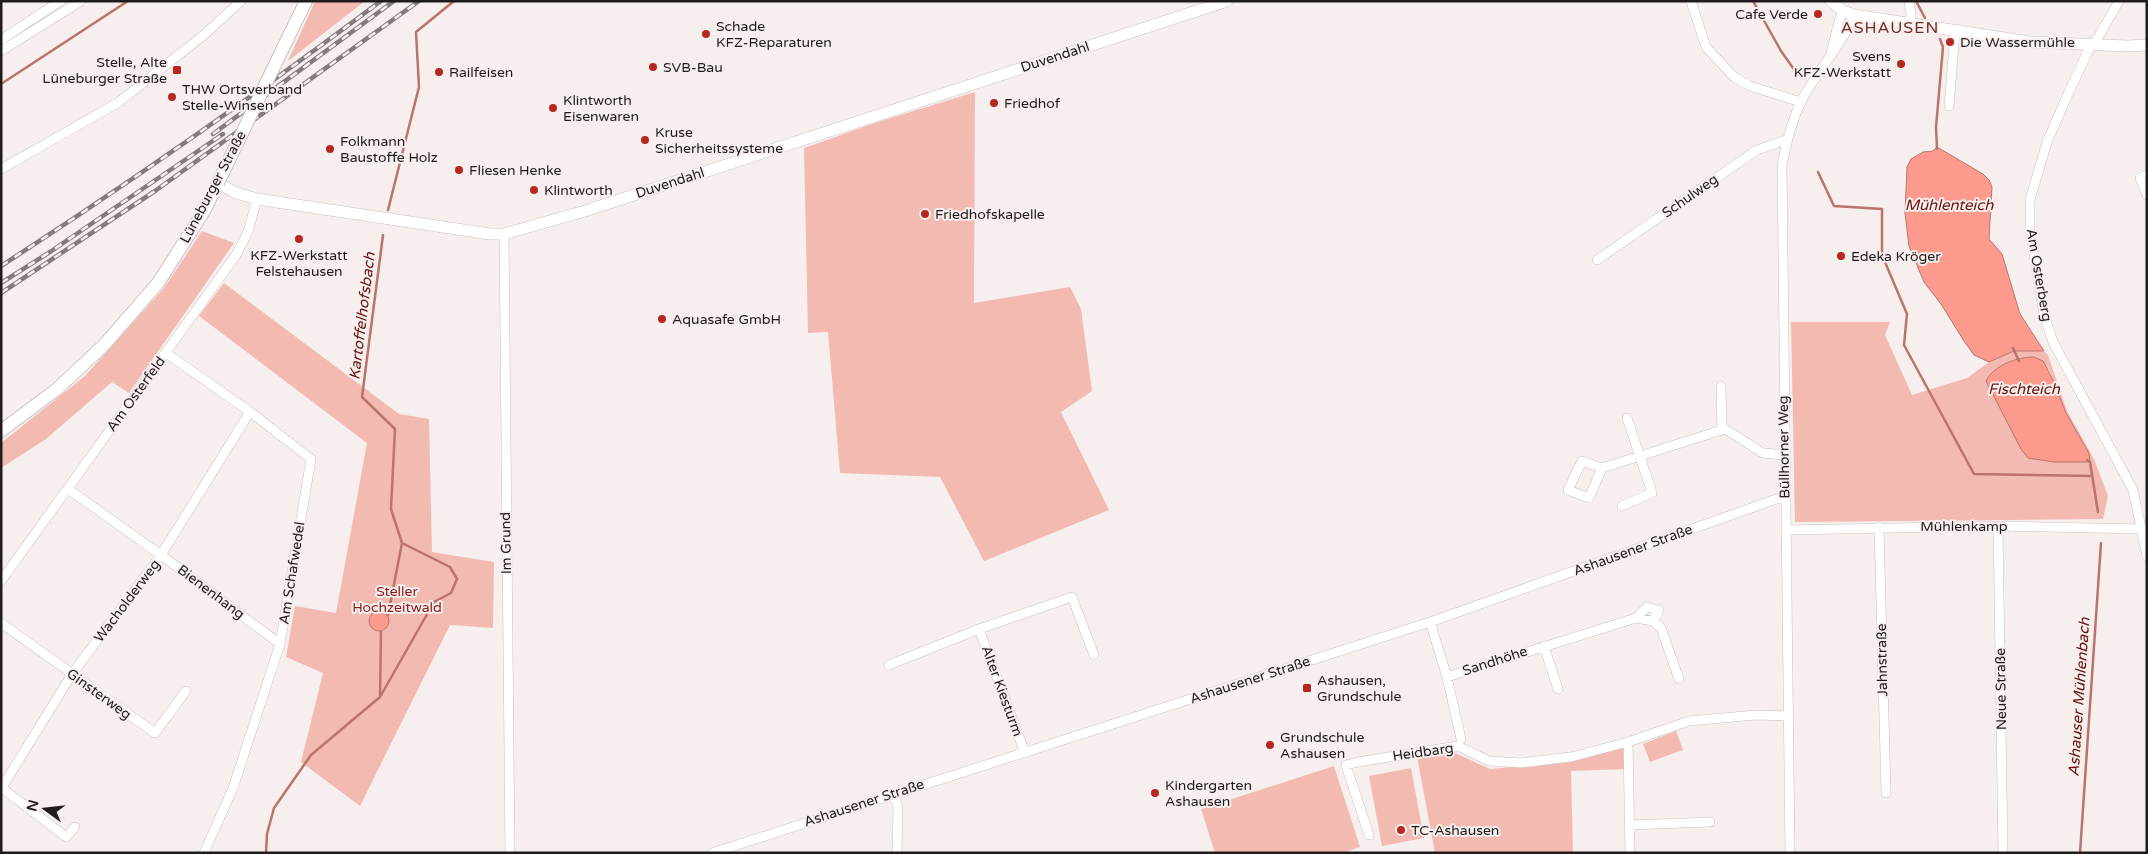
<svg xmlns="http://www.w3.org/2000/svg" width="2148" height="854" viewBox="0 0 2148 854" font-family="'Varela Round',sans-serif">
<rect width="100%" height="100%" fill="#f7efee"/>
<!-- green -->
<path fill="#f3bab2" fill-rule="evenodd" d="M315,1H365L288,61Z
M975,92L974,303L1070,287L1081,309L1092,391L1061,412L1109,510L984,561L940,477L840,473L828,332L808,333L804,148L875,123Z
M202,231L234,243L129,393L112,382L46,439L1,468V443L85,376L164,288Z
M224,283L399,414L429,419L432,552L494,562L493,628L450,625L360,806L301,762L323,673L286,657L295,606L336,613L367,443L199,316Z
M1791,322H1890L1885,335L1912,395L1967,378L1989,362L2014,351H2044L2048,355L2067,411L2094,459L2108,496L2103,519L1795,522ZM2034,357C2056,366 2055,395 2065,413C2073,426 2081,440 2089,453L1989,375L2010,362Z
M1676,731L1683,750L1650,762L1643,744Z
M1621,747L1624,748L1625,769L1571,771L1573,853H1435L1417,757L1453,752L1490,769L1571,761Z
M1334,766L1360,847L1342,853H1215L1201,809Z
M1411,768L1424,838L1382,846L1369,776Z"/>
<!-- water -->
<path fill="#fd9a8e" stroke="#ba746c" d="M1937,147L1983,174L1989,180L1992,187L1989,239L2002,254L2020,314L2044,351H2014L1989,362L1974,355L1964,341L1941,304L1924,282L1909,246L1905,213L1907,167L1911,159L1923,152L1933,151Z
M2034,357L2043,361L2053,380L2066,413L2089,453L2090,462H2054L2028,458L2021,449L1986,381C1994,365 2017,357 2034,357Z
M369 621a10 10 0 1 1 20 0a10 10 0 1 1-20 0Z"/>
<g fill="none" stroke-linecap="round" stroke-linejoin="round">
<!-- stream -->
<path stroke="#ba746c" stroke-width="2.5" d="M1753,1L1781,51L1798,75
M1916,1L1925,18
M1,84L128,1
M1937,149L1936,127L1943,47L1940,39
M1818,172L1834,206L1882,209V255L1907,314L1904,345L1974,474L2092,476
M388,210L419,87L416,32L454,1
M2013,348L2019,361
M2087,460L2090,462L2098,512
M388,615L402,543
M380,696L381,632
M266,853L267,834L274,808L311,755L380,697L434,602L451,593L457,579L450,567L402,543L391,509L395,429L362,397L383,235
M2080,853L2101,543"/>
<!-- minor casing -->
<g stroke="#c8c0bf" stroke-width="10">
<path id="minor" d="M1691,1L1706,47L1734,77L1750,86L1801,102
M1909,1L1911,14L1910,25
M2119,1L2100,34L2088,51L2069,92L2047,142L2030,200V230L2044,315L2053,342L2133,490L2147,556
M1,40L60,1
M1,51L81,1
M1831,53L1839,21L1843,11
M1949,106L1955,32
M1,169L119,102L205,34L241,1
M2147,175L2140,178L2147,195
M504,234L510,853
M1597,260L1757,150L1786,140
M166,353L249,411L311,459L280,644L233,788L204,853
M1721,386L1722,430
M1602,468L1589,498L1568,490L1582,461L1602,468L1725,429L1763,453L1784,455
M68,489L161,555L280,644
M1622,506L1652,493L1627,418
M1998,526L2003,853
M1879,527L1886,793
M1786,530L1998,526L2142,529
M1,581L236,255L248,232L257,199
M1636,618L1647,607L1659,610L1653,621
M1430,622L1447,677L1461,739
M1,623L155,733L186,691
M979,629L1072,597L1094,655
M1544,646L1558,689
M889,665L979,629L1025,753
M1447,677L1636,618L1653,621L1661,628L1679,679
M1628,742L1630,853
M2,788L66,837L75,827
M1,789L72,674L161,555L245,420L249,411
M893,794L898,807L897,853
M1630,825L1710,822
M1369,835L1346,765L1358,762L1458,746L1489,761L1521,763L1571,757L1628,742L1689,721L1756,715L1788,716
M712,853L1430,622L1785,496
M1790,853L1782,166C1786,144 1791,122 1801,102C1816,72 1841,47 1854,15"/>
</g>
<!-- tertiary casing -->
<g stroke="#c8c0bf" stroke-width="12">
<path id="tertiary" d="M1831,1L1843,11L1854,15L2030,42L2127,46L2147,45
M218,183L236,193L257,199L490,234H504L585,211L1227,1"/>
</g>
<!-- secondary casing -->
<g stroke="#c8c0bf" stroke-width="14">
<path id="secondary" d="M283,48L306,1
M1,431L57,389L104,345L158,283L204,211L218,183"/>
</g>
<!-- minor -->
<use href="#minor" stroke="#fff" stroke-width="9"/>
<!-- tertiary -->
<use href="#tertiary" stroke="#fff" stroke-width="11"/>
<!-- secondary -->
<use href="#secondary" stroke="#fff" stroke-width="12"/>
<!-- rail casing -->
<g stroke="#827c7b" stroke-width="4.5">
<path id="rail" d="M213,134L394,1
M1,266C131,182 257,94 381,1
M1,283L50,252L223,134
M1,293L155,191L419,1"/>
</g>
<!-- rail -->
<use href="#rail" stroke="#f7efee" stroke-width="2.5" stroke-dasharray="8" stroke-linecap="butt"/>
<!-- secondary-bridge casing -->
<g stroke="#c8c0bf" stroke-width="14" stroke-linecap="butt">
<path id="secondary-bridge" d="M218,183L283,48"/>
</g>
<!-- secondary-bridge -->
<use href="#secondary-bridge" stroke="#fff" stroke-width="12"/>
</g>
<!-- markers -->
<g fill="#b62723" stroke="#f7efee" stroke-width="2">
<circle cx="1818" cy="14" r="5"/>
<circle cx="706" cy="34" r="5"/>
<circle cx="1950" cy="42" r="5"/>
<circle cx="1901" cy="64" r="5"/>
<circle cx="653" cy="67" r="5"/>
<rect x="172" y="65" width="10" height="10" rx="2.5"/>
<circle cx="439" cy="72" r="5"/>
<circle cx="172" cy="97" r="5"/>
<circle cx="994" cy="103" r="5"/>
<circle cx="553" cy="108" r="5"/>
<circle cx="645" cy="140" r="5"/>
<circle cx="330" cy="149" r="5"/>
<circle cx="459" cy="170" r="5"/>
<circle cx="534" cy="190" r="5"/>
<circle cx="925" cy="214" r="5"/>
<circle cx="299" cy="239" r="5"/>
<circle cx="1841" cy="256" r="5"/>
<circle cx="662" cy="319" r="5"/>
<rect x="1302" y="683" width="10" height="10" rx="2.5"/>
<circle cx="1270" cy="745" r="5"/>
<circle cx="1155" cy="793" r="5"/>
<circle cx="1401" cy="830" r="5"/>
</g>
<g text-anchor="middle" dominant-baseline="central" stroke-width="4" stroke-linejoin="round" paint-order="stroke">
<!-- poi labels -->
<g font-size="14" fill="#1f1c1b" stroke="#f7efee" text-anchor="start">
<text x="1808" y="14" text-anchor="end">Cafe Verde</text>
<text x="716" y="26">Schade<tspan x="716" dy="16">KFZ-Reparaturen</tspan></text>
<text x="1960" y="42">Die Wassermühle</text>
<text x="1891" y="56" text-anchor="end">Svens<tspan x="1891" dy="16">KFZ-Werkstatt</tspan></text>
<text x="167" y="62" text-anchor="end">Stelle, Alte<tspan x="167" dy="16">Lüneburger Straße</tspan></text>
<text x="663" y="67">SVB-Bau</text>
<text x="449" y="72">Railfeisen</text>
<text x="182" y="89">THW Ortsverband<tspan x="182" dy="16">Stelle-Winsen</tspan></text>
<text x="563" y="100">Klintworth<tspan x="563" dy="16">Eisenwaren</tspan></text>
<text x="1004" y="103">Friedhof</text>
<text x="655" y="132">Kruse<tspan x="655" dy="16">Sicherheitssysteme</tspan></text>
<text x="340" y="141">Folkmann<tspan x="340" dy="16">Baustoffe Holz</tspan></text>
<text x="469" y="170">Fliesen Henke</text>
<text x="544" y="190">Klintworth</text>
<text x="935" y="214">Friedhofskapelle</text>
<text x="299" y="255" text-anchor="middle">KFZ-Werkstatt<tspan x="299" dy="16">Felstehausen</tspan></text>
<text x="1851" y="256">Edeka Kröger</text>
<text x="672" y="319">Aquasafe GmbH</text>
<text x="1317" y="680">Ashausen,<tspan x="1317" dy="16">Grundschule</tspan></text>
<text x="1280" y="737">Grundschule<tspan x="1280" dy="16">Ashausen</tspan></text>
<text x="1165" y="785">Kindergarten<tspan x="1165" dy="16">Ashausen</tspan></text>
<text x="1411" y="830">TC-Ashausen</text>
</g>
<!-- street labels -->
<g font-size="14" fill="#1f1c1b" stroke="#f7efee">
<text transform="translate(1055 57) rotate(-18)">Duvendahl</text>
<text transform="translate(670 183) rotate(-18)">Duvendahl</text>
<text transform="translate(213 187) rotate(-62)">Lüneburger Straße</text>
<text transform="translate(1690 196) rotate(-35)">Schulweg</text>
<text transform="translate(2039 275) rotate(80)">Am Osterberg</text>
<text transform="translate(136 394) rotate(-54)">Am Osterfeld</text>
<text transform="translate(1784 447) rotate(-91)">Büllhorner Weg</text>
<text x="1964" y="526">Mühlenkamp</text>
<text transform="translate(506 543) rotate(-91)">Im Grund</text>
<text transform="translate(1633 550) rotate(-20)">Ashausener Straße</text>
<text transform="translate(292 573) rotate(-81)">Am Schafwedel</text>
<text transform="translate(211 592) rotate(37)">Bienenhang</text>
<text transform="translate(127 601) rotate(-53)">Wacholderweg</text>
<text transform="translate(1882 660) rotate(-91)">Jahnstraße</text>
<text transform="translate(1495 661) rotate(-18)">Sandhöhe</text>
<text transform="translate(1250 680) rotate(-18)">Ashausener Straße</text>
<text transform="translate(2001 689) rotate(-91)">Neue Straße</text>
<text transform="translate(1002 691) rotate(70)">Alter Kiesturm</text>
<text transform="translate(99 694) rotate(36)">Ginsterweg</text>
<text transform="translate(1423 752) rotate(-8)">Heidbarg</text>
<text transform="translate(864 803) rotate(-18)">Ashausener Straße</text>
</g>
<!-- park labels -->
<g font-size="14" fill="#8d1b17" stroke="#f7efee">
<text x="397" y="591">Steller<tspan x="397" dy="16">Hochzeitwald</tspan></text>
</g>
<!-- water labels -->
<g font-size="15" font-style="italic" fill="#68120f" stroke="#f7efee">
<text x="1949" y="205">Mühlenteich</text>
<text transform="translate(362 316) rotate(-83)">Kartoffelhofsbach</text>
<text x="2024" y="389">Fischteich</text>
<text transform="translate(2079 697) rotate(-86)">Ashauser Mühlenbach</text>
</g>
<!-- quarter labels -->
<g font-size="16" letter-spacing="1" fill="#722c26" stroke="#f7efee">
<text x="1890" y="28">ASHAUSEN</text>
</g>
</g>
<!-- border -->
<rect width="2148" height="854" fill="none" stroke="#1f1c1b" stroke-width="5"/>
<!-- north arrow -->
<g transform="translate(45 809) rotate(285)" stroke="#f7efee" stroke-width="4" paint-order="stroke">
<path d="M0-4L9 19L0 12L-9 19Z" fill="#1f1c1b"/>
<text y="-8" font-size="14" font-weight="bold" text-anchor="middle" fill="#1f1c1b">N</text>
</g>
</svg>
